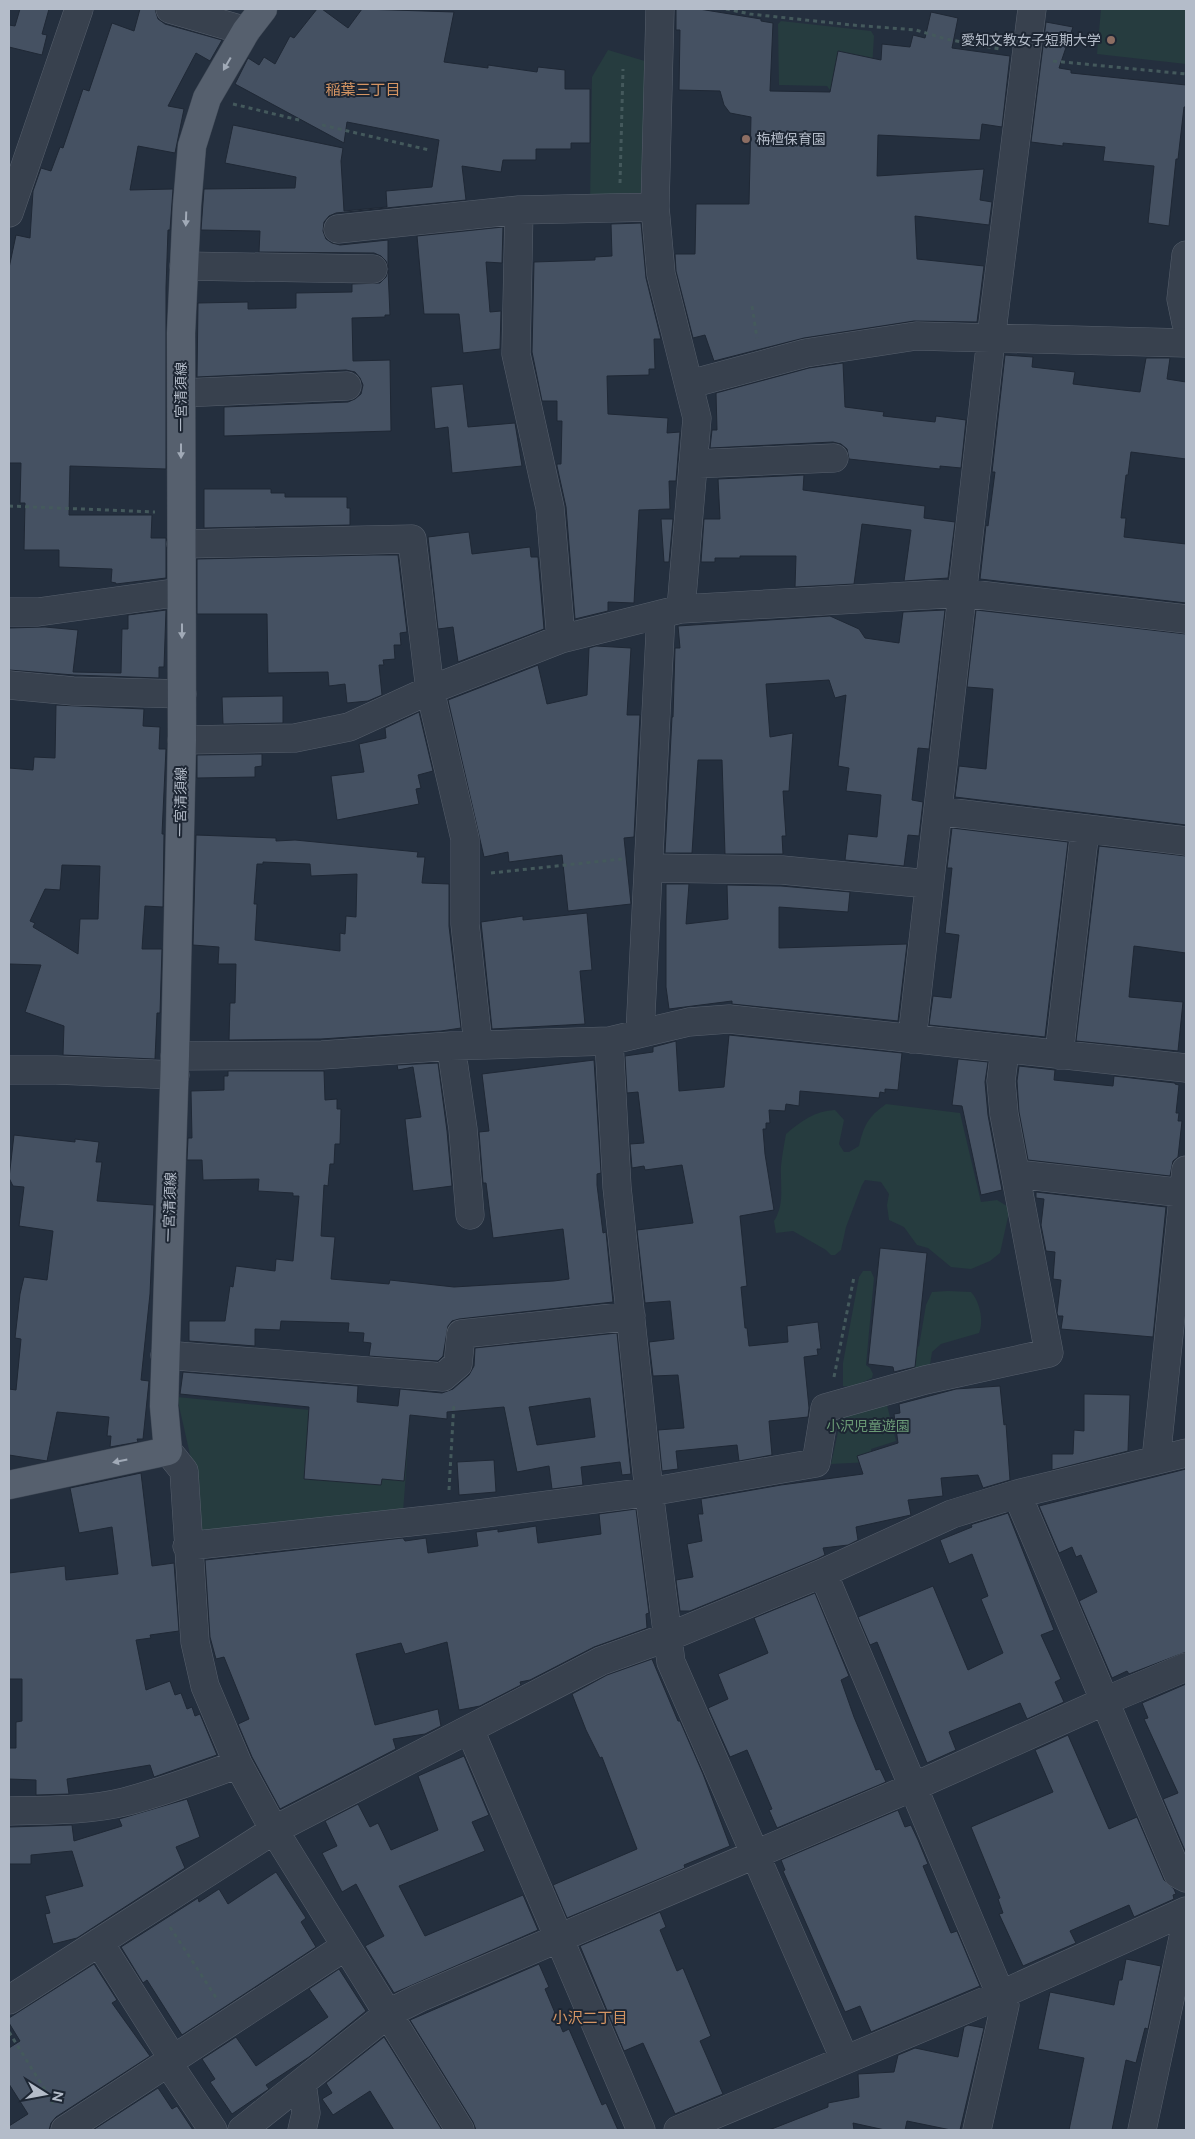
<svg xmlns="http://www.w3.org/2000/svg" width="1195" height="2139" viewBox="0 0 1195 2139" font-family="Figtree,'Noto Sans JP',sans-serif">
<rect width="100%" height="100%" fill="#242f3e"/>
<!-- green -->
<path fill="#263c3f" d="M1101,9H1186V64L1097,54Z
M781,21L871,31L874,36L871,85L832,93L827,86L779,85L778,24Z
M608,50L648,62L645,202L590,205L592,77Z
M886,1104L960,1113L981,1202L997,1200L1010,1208L1000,1253L990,1261L971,1269L951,1267L928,1248L917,1245L904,1227L889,1220L887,1205L889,1194L881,1182L865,1180L862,1185L846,1227L841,1250L835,1255H831L826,1250L793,1231L776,1233L774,1221C785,1204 780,1186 781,1166C782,1156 784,1145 786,1134C801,1121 815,1111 835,1110L844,1120L839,1144L844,1152H849L859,1146C864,1125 868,1117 886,1104Z
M863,1271H871L874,1278L866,1365L870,1368L873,1374L872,1378C863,1382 852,1388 843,1386V1363L859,1277Z
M948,1291L971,1292C980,1302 984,1321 979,1333L941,1344L932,1352L930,1365L916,1369L907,1367L913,1350L919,1346L926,1305L932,1292Z
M177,1397L410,1420L403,1512L205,1535L195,1528L191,1459Z
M885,1397L896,1441L871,1449V1462L831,1464L840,1423L851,1407Z"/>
<!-- building -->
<path fill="#455162" stroke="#1f2835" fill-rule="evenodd" d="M20,9H49L42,34L47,35L42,55L9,47V25L15,26Z
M140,9H155L158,19L165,24L222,40L210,61L196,53L168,106L184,109L175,153L138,146L130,190L173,189L170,230H168L166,288V469L70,466L69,515H152L151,538H166V578L116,584V583L111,582L112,569L59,567V550H24L25,503H20L21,463H9V268L16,235L30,238L33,191L41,168L51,171L60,147L63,148L83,89L89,91L112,23L134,31Z
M317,9H322L348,28L362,9L454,12L444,62L488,68V65L537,72L538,67L565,70V89H590V143H571V149H536V160H503L501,172L462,166L466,200L336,213L329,216L324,222L323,231L326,239L332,243L340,245L388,240V268L386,261L381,256L374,253L259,252L260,231L201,230L204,189L295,188L296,177L225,163L233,125L343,148L341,161L344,211L387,207L386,191L432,187L439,140L347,122L344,143L235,84L248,58L259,65L264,57L275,64L290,36L294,38Z
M676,9H699L761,19V21L773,23L770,91L830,92L838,51L881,60L882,44L910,47L913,35L925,38L931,12L958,18L952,48L1010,56L1002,127L982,124L980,140L878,135L877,176L984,169L980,200L992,202L989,225L915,216L917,259L984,266L977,322L914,321L804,338L714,361L705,335L693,338L676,271L675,254H695L696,204H749L751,117L730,113L724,105L720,91L679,90L680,30H676Z
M1046,22L1073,27L1059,68L1071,70V73L1186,85V107H1184L1178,159H1176L1169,226L1148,223L1154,166L1103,161L1105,147L1063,143V146L1031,142Z
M641,223L646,278L661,339H654L655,369H649V375L607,376L608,414L668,418L667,433L680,432L676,481H669L670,509L639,510L634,603L608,602V611L575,619L566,507L557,466V464H561L562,421H557V401H542L532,352L534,262L595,260V257L612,256L611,224Z
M503,227L502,263L486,262L490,312L501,311L500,349L463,353L459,314H424L417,236Z
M388,270L390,315H385V317L352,318L353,361L390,360L391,431L224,436V407L348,402L355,399L361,394L363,385L360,378L355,372L346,370L197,377L198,303L248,302V309L296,308V293L352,292V284L380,283L386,277Z
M1005,355L1033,357L1032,367L1075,372L1073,384L1140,392L1146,358H1170L1167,379L1186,382V459L1131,452L1128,475H1126L1121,518H1126L1124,537L1186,544V603L980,579L986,525L988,526L995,472H992Z
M843,363L845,407L884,412L883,416L935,422L936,416L966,420L961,468L940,466V469L930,468L849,459L847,449L841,444L833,442L710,448L712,430H717L716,393L809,368Z
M463,384L468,427L515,423L522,466L452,473L448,427L435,429L431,387Z
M804,475L803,490L925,506L924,518L955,522L948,578L904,581L911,530L862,524L854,584L795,587L796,556H740V558H715V562H701L704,519H720L718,479Z
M204,489H271V493H285V497H347V508H350V525L204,528Z
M661,519H673L669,562H664Z
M469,532L472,554L530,547L531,557H538L544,629L458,662L453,627L438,629L428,537Z
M373,555H398L407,632L400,633L401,645H394L395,659L383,660L384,665H379L382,695L368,701L347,703L345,684L329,686L328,672L268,673L267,614H197V559Z
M166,610L164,667H159V678L74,675L9,670V628L45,627L78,630L73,672L121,673L122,629H128V615Z
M945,610L929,749L918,748L912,800L923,802L919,836L908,835L904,866L845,860L848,834L877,837L881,795L846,791L849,768L838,766L846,695L835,698L829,680L766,684L770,737L793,733L789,791H783L786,836H782L783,854H725L722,760H698L692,853H665L672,717H673L675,648H680L678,626L830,616L859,629L865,638L899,643L903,612Z
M976,610L1186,634V825L955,797L959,766L986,769L993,689L967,687Z
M596,646L631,648L627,715H640L634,837L624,838L631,904L568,911L562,855L509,862L508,852L484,857L448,700L538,665L547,704L587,695L589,648Z
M283,696V723L223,724L222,697Z
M56,705L144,709L143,726L160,727L159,749H166L162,834H164L163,907L145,906L142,949H162L160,1013H157L155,1059L63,1055L64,1026L25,1012L41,965L10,964L9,966V768L33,770L34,757L55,758ZM62,865L100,866L98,919H80L78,954L33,927L35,923L30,921L45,889L60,890Z
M419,712L433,771L418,775L421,788L416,789L419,804L337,820L331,776L364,772L359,744L386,738L385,728Z
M262,754V766L255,767V777L197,778V755Z
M952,828L1068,842L1045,1037L929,1025L933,996L951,998L959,935L945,933L952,868H947Z
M196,835L276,838V841L295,840L418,852L417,857H425L422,883L449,884V926L461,1028L441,1031L321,1039L229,1040L230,1003H235L236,964H218L219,947L193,945ZM263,862L310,864L311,876L357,874L356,917L346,916L345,934L340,933V951L255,940L257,904H254L257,864H263Z
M1099,846L1186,856V953L1134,946L1129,997L1183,1002L1178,1051L1076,1041Z
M666,884H689L686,924L728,919L727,885L781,886L850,892L848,912L779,907V948L907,944L898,1021L732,1004V1001L669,1009L666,987Z
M587,913L592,970L580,971L585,1024L492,1029L481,922L523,916V920Z
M729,1035L902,1053L898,1090L885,1089V1093L880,1092L879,1098L800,1091L799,1106L786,1104L785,1111L769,1110L770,1123H766V1129H763L765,1154L774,1210L740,1216L747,1286L741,1287L745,1328H747L749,1346L788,1342L787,1326L818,1322L821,1349H817L818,1355L804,1357L809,1408L808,1417L769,1421L772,1455L739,1461L737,1445L676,1451L678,1469L662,1471L658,1430L684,1428L678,1375L653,1376L649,1342L674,1339L670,1301L645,1303L637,1230L693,1223L682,1165L645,1170L644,1166L632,1168L630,1144L644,1143L638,1092L627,1093L625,1056L653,1052V1047L676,1041L679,1091L724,1087Z
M958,1059L988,1062L985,1082L988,1115L1002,1190L981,1195L962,1106L952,1105Z
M594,1060L601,1173L597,1174V1185L603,1233L606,1232L613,1302L459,1319L452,1321L448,1326L443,1356L438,1361L369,1356L371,1343L363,1342L364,1333L348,1332L349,1323L281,1321L280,1330L255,1329V1346L189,1341V1321H225L230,1286L233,1287L236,1266L275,1271L276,1259L293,1261L299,1196H293V1193L258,1191L259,1179L203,1180L202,1160H187L188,1138H192L191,1091L224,1090V1076H228V1071H324L325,1100L337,1099V1109H341L340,1144H335L334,1164H330L328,1186L324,1185L321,1236L335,1237L331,1279L389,1284L390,1280L454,1287L554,1281L569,1279L563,1229L493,1238L486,1183H483L479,1132L489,1131L482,1074Z
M438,1063L447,1131L452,1186L413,1191L405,1119L421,1117L413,1067L398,1070L397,1065Z
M1019,1066L1055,1070L1054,1080L1113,1086L1114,1076L1175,1083V1084L1179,1085L1176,1113H1179L1178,1121H1182L1178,1157L1173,1161L1170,1176L1028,1160L1019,1112L1017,1081Z
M14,1135L75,1142V1139L99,1142L96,1162H102L97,1201L154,1205L150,1294L141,1380L149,1381L143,1439H137L138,1442L110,1447L111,1436H107L109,1417L57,1412L47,1461L9,1455V1389L16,1390L21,1339L15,1338L20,1294L24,1277L47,1280L53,1231L19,1226L24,1187L13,1186L9,1178Z
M1036,1192L1166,1207L1153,1337L1061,1329L1063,1316H1058L1057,1313L1061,1280L1053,1279L1055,1252L1046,1251L1041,1225L1044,1199L1036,1198Z
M880,1248L927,1253L915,1367L894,1372L893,1367L868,1364Z
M617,1333L631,1474L622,1475L620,1462L581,1467L583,1485L552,1489L549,1466L517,1472L504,1407L447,1412V1419L410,1415L404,1481L382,1479L381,1485L304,1479L309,1407L180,1394L183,1372L358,1386L357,1402L398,1406L400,1389L442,1393L453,1389L469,1375L474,1366L475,1348ZM590,1398L595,1437L537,1445L529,1407Z
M1000,1386L1004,1425L1006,1424L1010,1480L983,1488L978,1475L941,1478L943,1496L908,1500L911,1515L856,1527L858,1540L848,1545L823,1548L825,1555L817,1559L690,1611H680L676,1580L693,1577L687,1544L702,1541L698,1514H703L701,1499L781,1485L863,1474L857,1456L898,1443L894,1414L900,1413L899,1404L956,1389Z
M1084,1394L1130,1395L1128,1451L1052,1470V1454H1073L1074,1430L1084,1431Z
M494,1460L496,1492L459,1495L457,1462Z
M1186,1469V1652L1129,1674L1127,1671L1112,1678L1079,1601L1097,1592L1081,1555L1076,1557L1072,1547L1059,1553L1039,1506Z
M141,1473L152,1566L174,1563L179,1631L150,1635L151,1638L136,1640L146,1690L170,1681L175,1695L181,1693L187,1709L192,1707L195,1716L200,1714L217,1755L154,1777L150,1765L67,1779L69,1794L36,1795V1780L9,1779V1748H16V1722L22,1721V1679H9V1573L65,1566L66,1580L118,1574L112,1527L79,1533L70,1488Z
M636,1509L649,1613L646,1614L647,1628L594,1647L530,1680L520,1682L521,1685L480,1706L459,1710L447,1642L405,1654L401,1643L356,1654L375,1725L438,1709L441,1726L425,1734L393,1739L396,1749L280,1809L252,1757L238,1724L249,1719L224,1657L216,1659L210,1637L205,1560L403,1538L405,1541L426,1538L428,1553L478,1546L476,1532L498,1529V1532L536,1526L538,1543L601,1534L599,1514Z
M1008,1513L1054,1630L1041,1635L1061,1679L1055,1682L1064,1702L1027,1719L1020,1703L949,1732L956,1750L927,1763L877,1642L870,1645L858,1617L933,1586L968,1670L1003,1653L981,1599L988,1596L972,1554L949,1564L940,1540L972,1527L971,1525L973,1524Z
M815,1593L849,1676L841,1680L854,1717L876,1770L880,1769L886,1782L777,1828L769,1810L772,1809L747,1750L730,1757L708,1708L728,1699L718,1674L768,1653L754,1618Z
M652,1659L678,1721H680L703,1774L730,1846L684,1865L685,1868L567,1918L553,1885L637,1849L602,1757L600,1758L586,1730L572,1694L607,1675Z
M1186,1684V1853L1163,1799L1178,1793L1144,1719L1148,1718L1142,1703Z
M1068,1735L1109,1829L1137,1817L1164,1880L1174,1889L1176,1894L1173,1895L1174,1899L1134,1917L1129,1905L1070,1931L1076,1943L1023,1966L999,1914L1003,1913L998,1899L1000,1898L971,1827L1053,1792L1035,1750Z
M464,1756L489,1815L472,1822L485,1851L399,1886L425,1936L523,1895L538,1930L394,1993L365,1946L384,1936L356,1884L342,1892L322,1853L337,1846L325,1821L358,1804L370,1827L378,1823L391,1850L438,1830L418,1776Z
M187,1799L200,1837L176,1847L185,1868L77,1938L53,1944L45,1914L50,1913L45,1896L83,1886L72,1851L31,1855V1864H9V1827L72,1825L74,1841L122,1826L119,1819Z
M898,1810L905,1827L911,1825L918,1840L928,1864L923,1866L951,1933L957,1931L980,1986L871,2032L860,2006L845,2012L783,1871L785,1870L781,1860Z
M276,1872L306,1918L301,1922L316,1947L182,2035L147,1980L143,1983L121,1947L198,1898L199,1902L219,1889L228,1904Z
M660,1912L666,1927L660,1930L677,1971L683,1968L711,2036L700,2041L723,2094L675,2114L643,2043L624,2051L580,1946Z
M1126,1959L1161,1966L1148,2029L1145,2028L1136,2063L1126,2060L1112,2130H1069L1084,2058L1038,2049L1050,1992L1114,2005L1119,1980H1122Z
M94,1964L117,2000L112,2003L150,2056L56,2117L51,2123L49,2130H9V2126L28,2114L9,2084V2048L20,2041L9,2023V2018Z
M539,1964L549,1987L545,1989L563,2032L569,2029L602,2105L606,2103L618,2130H476L473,2122L410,2020Z
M339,1969L366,2011L309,2057L266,2085L269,2089L232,2114L210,2082L215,2079L202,2059L236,2037L256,2066L328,2017L309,1989Z
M968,2025L984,2028L960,2130H951L907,2121L905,2130H885L853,2123L854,2130H769L828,2107V2103L859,2097L858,2074L894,2072L898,2055L915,2048L958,2057L964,2027Z
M384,2037L442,2130H394L370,2091L333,2115L322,2099L332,2093L326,2083Z
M158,2088L172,2109L177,2106L193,2130H93Z"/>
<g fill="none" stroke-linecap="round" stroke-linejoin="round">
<!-- minor casing -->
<g stroke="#565f6c" stroke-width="29">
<path id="minor" d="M170,9L246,31
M660,9L655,207L661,274L697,418L681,609
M9,213L79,9
M338,229L519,210
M1186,255L1181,299L1186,323
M184,266L373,269
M690,384L806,353L916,336L1186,343
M182,393L347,386
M693,464L834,458
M181,544L412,539L430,690L465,839V924L478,1044
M9,612H38L181,592
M561,639L550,508L516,354L519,210L655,207
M9,685L73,691L182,694
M182,740L295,738L349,727L430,690L561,639L681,609L962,593L1186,619
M938,811L1186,841
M649,868L782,870L929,884
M640,1033L661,614
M912,1039L991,339L1032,9
M609,1041L617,1187L649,1492L671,1662L845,2060
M451,1046L463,1129L470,1215
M1059,1055L1085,829
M175,1056L322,1055L451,1046L609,1041L689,1022L729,1019L1186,1068
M9,1070H56L175,1075
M1016,1174L1184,1193
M165,1355L443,1377L458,1364L461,1334L631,1316
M168,1451L184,1471L195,1642L205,1686L238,1764L274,1830L460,2130
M1156,1460L1186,1170
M1017,1494L1178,1874L1186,1878
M187,1546L447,1518L649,1492L816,1463L825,1408L925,1380L1049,1353L1004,1114L1001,1081L1005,1049
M823,1573L1005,2005L977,2130
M470,1730L641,2130
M9,1811C47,1810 87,1811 124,1802C163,1792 200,1778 238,1764
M99,1942L173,2059
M9,2000L274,1830L601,1661L668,1637L823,1573L952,1514L1017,1494L1186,1453
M168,2063L213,2130
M302,2083L306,2113L302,2130
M65,2130L346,1946
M242,2130L389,2013L419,1998L913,1787L1105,1701L1186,1667
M678,2130L1000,1995L1186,1911
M1142,2130L1186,1924"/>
</g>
<!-- major casing -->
<g stroke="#414a57" stroke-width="29">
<path id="major" d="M9,1485L168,1451L164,1406L175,1056L182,740L181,333L187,205L192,146L207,98L246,31L263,9"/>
</g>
<!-- path -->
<path stroke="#44595c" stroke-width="3" stroke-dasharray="4 4" stroke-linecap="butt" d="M726,9L750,14L852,25L916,30L946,39L1000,49
M1053,61L1186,74
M233,104L303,121
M322,125L429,150
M620,183L623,69
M752,306L757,338
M9,506L155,512
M491,873L622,859
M834,1377L854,1277
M449,1490L454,1402
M170,1927L217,1999
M9,2032L55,2106"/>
<!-- minor -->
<use href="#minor" stroke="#38414e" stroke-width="28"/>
<!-- major -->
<use href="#major" stroke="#56606e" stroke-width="28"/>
</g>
<!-- one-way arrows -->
<defs><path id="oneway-solid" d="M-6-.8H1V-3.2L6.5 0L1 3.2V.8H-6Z" transform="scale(1.25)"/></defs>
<g fill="#a1aab7">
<use href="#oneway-solid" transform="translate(227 64) rotate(120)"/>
<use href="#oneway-solid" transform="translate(186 219) rotate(92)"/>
<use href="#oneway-solid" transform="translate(181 451) rotate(90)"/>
<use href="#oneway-solid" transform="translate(182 631) rotate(90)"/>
<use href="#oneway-solid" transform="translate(120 1461) rotate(168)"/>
</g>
<!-- markers -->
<g fill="#8d6e63" stroke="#1d2633" stroke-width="2">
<circle cx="1111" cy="40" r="5"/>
<circle cx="746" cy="139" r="5"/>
</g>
<g text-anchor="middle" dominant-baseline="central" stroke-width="4" stroke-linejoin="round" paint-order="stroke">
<!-- poi labels -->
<g font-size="14" fill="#b4bcc9" stroke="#1d2633" text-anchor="end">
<text x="1101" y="40">愛知文教女子短期大学</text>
<text x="756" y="139" text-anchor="start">栴檀保育園</text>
</g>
<!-- street labels -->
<g font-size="14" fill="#b4bcc9" stroke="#1d2633">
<text transform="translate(181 397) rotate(-90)">一宮清須線</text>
<text transform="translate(181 802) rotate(-89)">一宮清須線</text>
<text transform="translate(170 1207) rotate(-88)">一宮清須線</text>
</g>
<!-- park labels -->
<g font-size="14" fill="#6b9a76" stroke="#1d2633">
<text x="868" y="1426">小沢児童遊園</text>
</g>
<!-- neighbourhood labels -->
<g font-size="15" fill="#d59563" stroke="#1d2633">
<text x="363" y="90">稲葉三丁目</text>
<text x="590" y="2018">小沢二丁目</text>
</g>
</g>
<!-- border -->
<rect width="1195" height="2139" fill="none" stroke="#b4bcc9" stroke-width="20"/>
<!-- north arrow -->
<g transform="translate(45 2094) rotate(101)" stroke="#1d2633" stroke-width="4" paint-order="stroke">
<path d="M0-4L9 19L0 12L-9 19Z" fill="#b4bcc9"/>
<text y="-8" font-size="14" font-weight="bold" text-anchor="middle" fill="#b4bcc9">N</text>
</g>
</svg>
